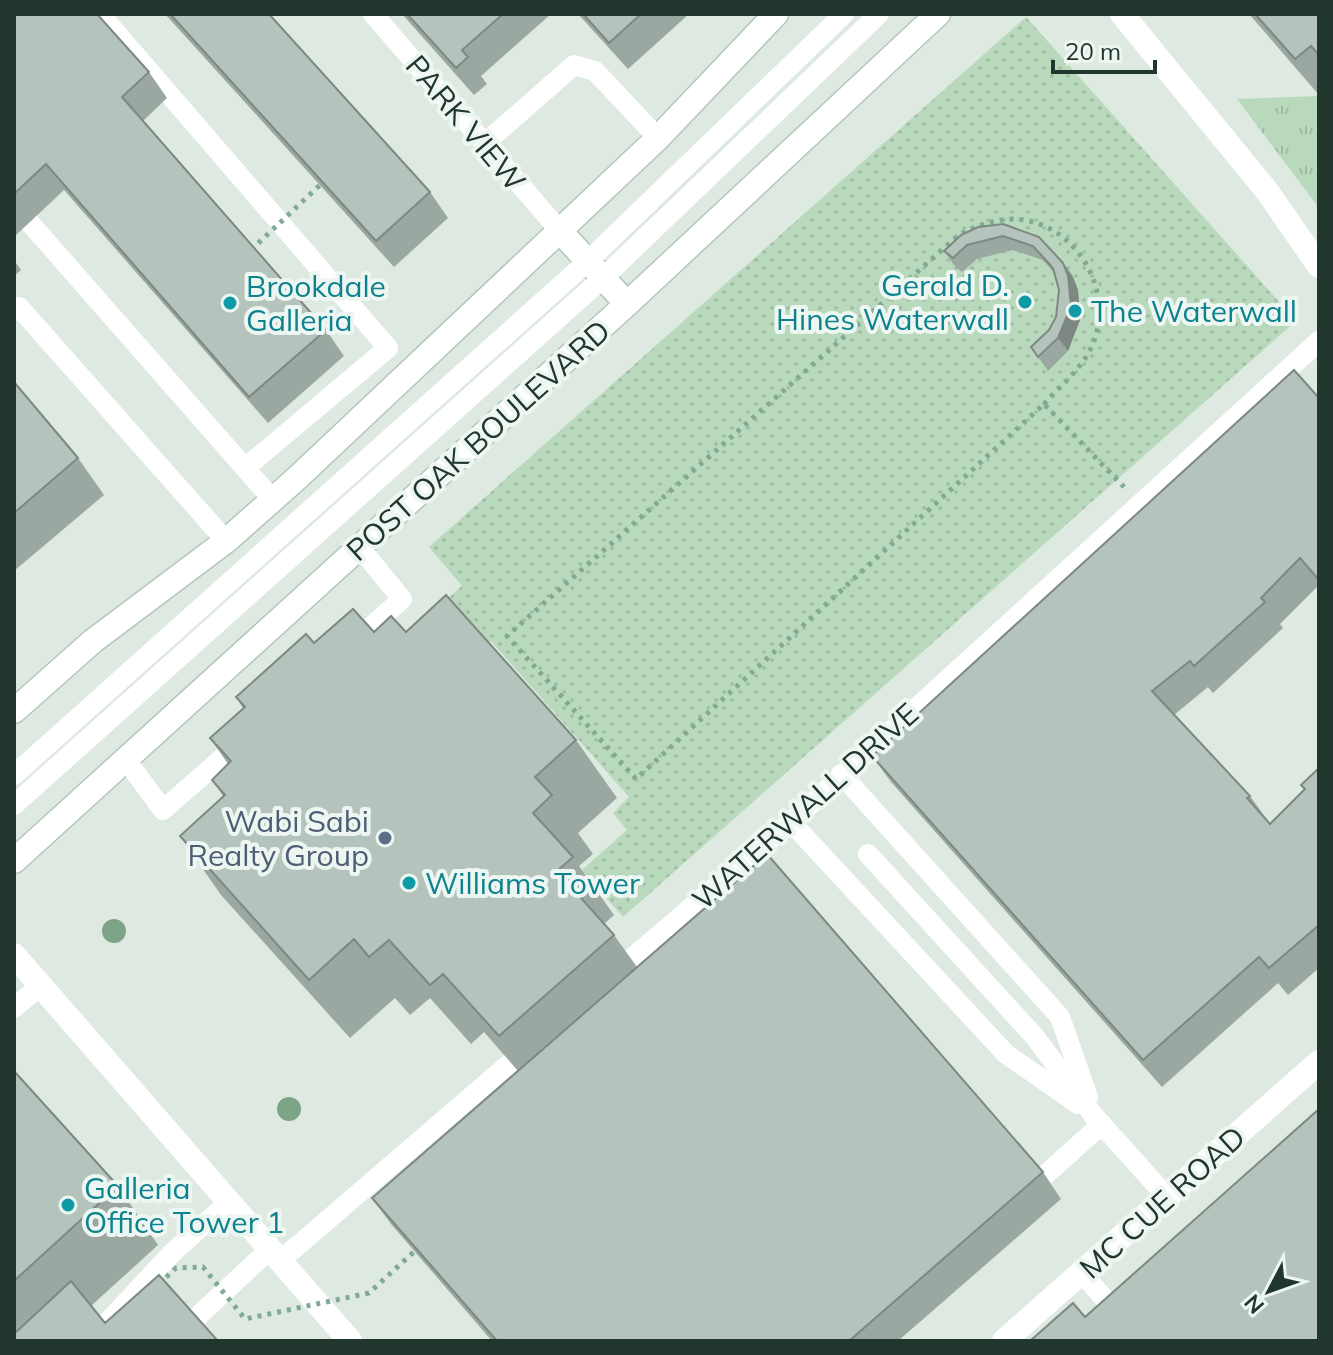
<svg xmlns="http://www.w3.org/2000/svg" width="1333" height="1355" viewBox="0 0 1333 1355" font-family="Mulish,sans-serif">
<defs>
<pattern id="grass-tufts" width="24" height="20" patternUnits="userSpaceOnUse" patternTransform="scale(2)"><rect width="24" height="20" fill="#b8d9bb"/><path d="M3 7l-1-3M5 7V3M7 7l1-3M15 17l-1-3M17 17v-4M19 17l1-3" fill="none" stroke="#9ebba1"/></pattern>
<pattern id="park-dots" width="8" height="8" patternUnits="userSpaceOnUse" patternTransform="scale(2)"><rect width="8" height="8" fill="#b8d9bb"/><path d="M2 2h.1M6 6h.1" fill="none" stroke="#9ebba1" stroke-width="1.8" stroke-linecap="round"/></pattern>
</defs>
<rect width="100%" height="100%" fill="#dee9e2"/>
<!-- grass -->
<path fill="url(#grass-tufts)" d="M1319,96V208L1237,99Z"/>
<!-- park -->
<path fill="url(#park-dots)" d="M1026,17L1296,321L623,917L582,870L627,830L613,813L629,797L491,641L468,662L352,684L462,586L429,547Z"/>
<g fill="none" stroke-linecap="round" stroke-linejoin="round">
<!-- secondary casing -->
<g stroke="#b2c7bc" stroke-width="27">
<path id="secondary" d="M560,231L627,304
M14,711L93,641L226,541L296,479L658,138L776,14
M14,861L627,304L938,14"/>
</g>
<!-- path -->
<path stroke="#81aa96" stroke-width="5" stroke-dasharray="4 6" stroke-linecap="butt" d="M1044,404C1062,384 1085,366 1094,341C1114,286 1073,221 1014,219C995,219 977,226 960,234L507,636L636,779L1044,404L1124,487"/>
<!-- service -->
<path stroke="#fff" stroke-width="20" d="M100,14L388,348L245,468
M373,14L560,231
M484,144L574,65L595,71L658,138
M30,223L273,500
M14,311L19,307L226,541
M351,645L402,599L360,548
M126,760L163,810L243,740
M841,774L1060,1017L1088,1097
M14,775L587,262L844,14
M14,805L603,278L879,14
M791,822L1006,1054L1078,1104
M868,854L1035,1037L1094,1116L1167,1197
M612,975L791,822L1319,341
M14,1008L41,985
M1043,1177L1102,1124
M281,1260L530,1046
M1082,1273L1123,1320
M194,1320L271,1248
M103,1327L172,1253L230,1201"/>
<!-- tertiary -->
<path stroke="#fff" stroke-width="24" d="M1122,14L1267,191L1319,266
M14,955L350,1341
M1004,1341L1319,1062"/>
<!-- secondary -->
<use href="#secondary" stroke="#fff" stroke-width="24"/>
<!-- path-bridge -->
<path stroke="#81aa96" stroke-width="5" stroke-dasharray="4 6" stroke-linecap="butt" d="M251,250L320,185
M159,1284L176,1268L203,1267L245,1319L369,1293L418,1248"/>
</g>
<!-- trees -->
<g fill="#7da486">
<circle cx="114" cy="931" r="12"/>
<circle cx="289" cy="1109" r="12"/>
</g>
<!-- wall -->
<path fill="#9ba8a1" d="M14,14L149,72L167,98L143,121L326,330L344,356L268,423L64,190L14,237Z
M165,14H269L430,192L448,218L394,267Z
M402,14H551L481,76L487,84L474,95Z
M578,14H689L628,69Z
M1249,14H1319V95Z
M1003,224L1063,263L1073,277L1078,290L1080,320L1068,351L1048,371L1031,347L1049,330L1056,317L1059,290L1054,273L1043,260L1013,250L977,259L962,272L954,265L944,251Z
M14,260L21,270L14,276Z
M14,382L78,458L104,495L14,571Z
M1319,398V585L1280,624L1283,628L1213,693L1208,687L1174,715L1250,796L1270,824L1304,789L1319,768V968L1288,995L1278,983L1162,1087L891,782L872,756Z
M374,632H406L576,740L617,798L578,833L593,854L579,866L614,915L604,924L614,935L637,967L1043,1172L1061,1199L898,1341H492L391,1224L372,1198L518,1071L484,1032L471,1044L430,998L410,1015L395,998L350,1038L221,895L180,836L223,796L212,780L228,764L210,738L243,708L236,697L314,643Z
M14,1071L118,1186L158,1245L91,1306L105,1323L14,1341Z"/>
<!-- shaded-wall -->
<path fill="#7e8883" d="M1063,263L1073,277L1078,290L1080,320L1068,351L1058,338Z"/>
<!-- building -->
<path fill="#b4c3bb" stroke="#7e8883" stroke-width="2" d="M14,14H97L149,72L122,97L326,330L249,397L46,164L14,194Z
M170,14H269L430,192L376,241Z
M407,14H503L462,50L468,57L456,68Z
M583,14H641L609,43Z
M1255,14H1319V55L1311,46L1295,59Z
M1003,224L1039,237L1063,263L1068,276L1071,306L1058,338L1038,357L1031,347L1049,330L1056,317L1059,290L1053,268L1033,246L1003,236L967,245L953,258L944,251L961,235L978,227Z
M1294,370L1319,398V580L1300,558L1261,598L1265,602L1194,666L1190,661L1152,691L1250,796L1247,798L1270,824L1305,789L1301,785L1319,768V925L1269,968L1259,957L1143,1060L872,756Z
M14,382L78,458L14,513Z
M446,595L576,740L535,777L552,795L533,813L573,857L557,871L614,935L499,1036L443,974L430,985L389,940L369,957L354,939L309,980L180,836L225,795L212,780L231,761L210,738L245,707L236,697L306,634L314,643L353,609L374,632L391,616L406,632Z
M767,854L1043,1172L849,1341H497L372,1198Z
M14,1071L118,1186L14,1281Z
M1319,1109V1341H1030L1073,1303L1085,1317Z
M159,1275L218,1341H14V1334L71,1281L105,1323Z"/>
<!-- markers -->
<g fill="#0f9aa8" stroke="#eef6f1" stroke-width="3">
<circle cx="1025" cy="302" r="8"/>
<circle cx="230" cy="303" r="8"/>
<circle cx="1075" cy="311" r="8"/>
<circle cx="409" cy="883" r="8"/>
<circle cx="68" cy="1205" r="8"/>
</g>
<circle fill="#5c6f8a" stroke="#eef6f1" stroke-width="3" cx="385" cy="838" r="8"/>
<g text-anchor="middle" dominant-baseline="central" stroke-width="8" stroke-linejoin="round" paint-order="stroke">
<!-- street labels -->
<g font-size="30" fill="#21372d" stroke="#eef6f1">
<text transform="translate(466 123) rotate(50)">PARK VIEW</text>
<text transform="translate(478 440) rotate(-42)">POST OAK BOULEVARD</text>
<text transform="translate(805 806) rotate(-42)">WATERWALL DRIVE</text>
<text transform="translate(1162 1202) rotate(-42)">MC CUE ROAD</text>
</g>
<!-- culture labels -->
<g font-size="30" fill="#0d838f" stroke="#eef6f1" text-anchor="start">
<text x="1009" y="285" text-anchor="end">Gerald D.<tspan x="1009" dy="34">Hines Waterwall</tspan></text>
<text x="246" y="286">Brookdale<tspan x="246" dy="34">Galleria</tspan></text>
<text x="1091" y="311">The Waterwall</text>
<text x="425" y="883">Williams Tower</text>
<text x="84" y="1188">Galleria<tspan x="84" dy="34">Office Tower 1</tspan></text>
</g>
<!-- service labels -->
<g font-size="30" fill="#4e5e75" stroke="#eef6f1" text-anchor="end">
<text x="369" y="821">Wabi Sabi<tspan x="369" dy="34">Realty Group</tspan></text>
</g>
</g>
<!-- border -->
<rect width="1333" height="1355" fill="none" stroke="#21372d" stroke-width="32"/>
<!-- north arrow -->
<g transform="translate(1269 1291) rotate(229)" stroke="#eef6f1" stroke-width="6" paint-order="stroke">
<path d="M0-6L14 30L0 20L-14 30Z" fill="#21372d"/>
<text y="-12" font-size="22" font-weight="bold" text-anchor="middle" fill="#21372d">N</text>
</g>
<!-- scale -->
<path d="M1053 60v12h102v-12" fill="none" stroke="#21372d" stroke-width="4"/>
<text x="1065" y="60" font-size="24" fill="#21372d" stroke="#eef6f1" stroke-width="6" paint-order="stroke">20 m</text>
</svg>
